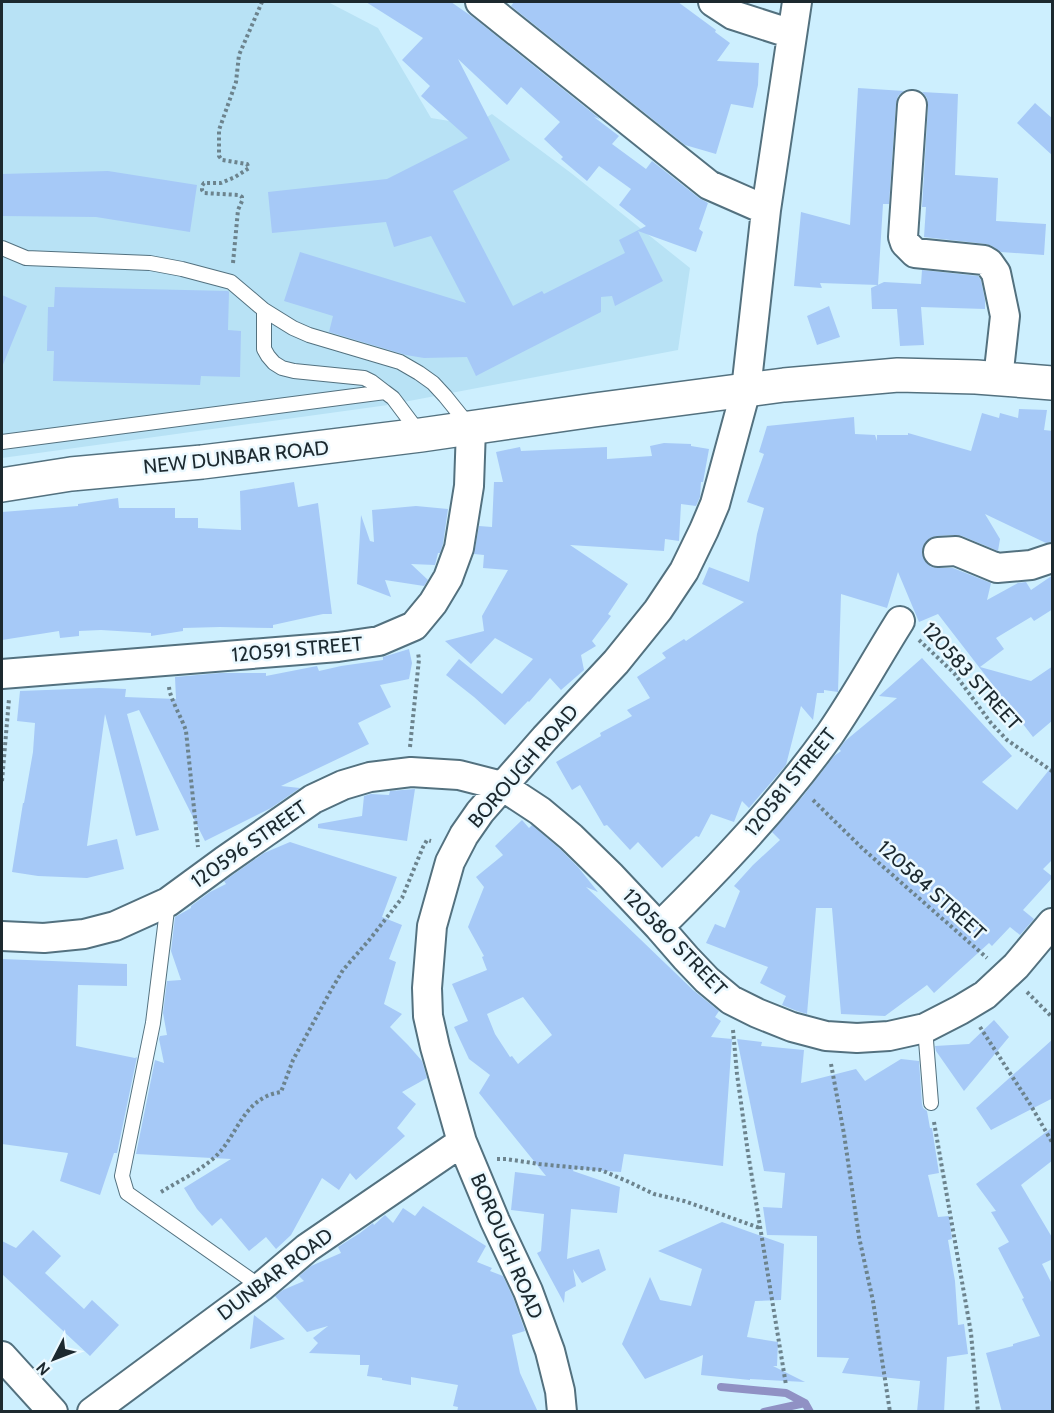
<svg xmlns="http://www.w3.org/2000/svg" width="1054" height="1413" viewBox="0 0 1054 1413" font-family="Cabin,sans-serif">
<rect width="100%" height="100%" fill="#cdeffe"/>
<!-- built -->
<path fill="#b8e2f5" d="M2,2H328L378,28L431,118L474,125L492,114L571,173L690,268L678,350L388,405L2,458Z"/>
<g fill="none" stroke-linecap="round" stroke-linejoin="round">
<!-- stream -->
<path stroke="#9091c4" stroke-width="8" d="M721,1387L786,1393L805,1403
M764,1412L805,1403L810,1412"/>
</g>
<!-- building -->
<path fill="#a6c9f7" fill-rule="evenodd" d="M366,2H451L474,18L600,119L594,117L619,136L612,144L646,169L652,161L699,198L708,203L699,229L703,232L696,252L638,231L663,281L615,306L612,296L601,297V312L476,376L467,357L424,358L406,355L329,332L333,316L284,301L300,252L466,303L431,236L394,247L386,222L272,233L268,192L387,179L468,138L421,96L430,86L402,60L423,38ZM458,59L507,105L521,87L560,122L544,139L563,157L561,159L587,181L599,166L631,189L619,205L646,226L619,240L625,253L544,294L542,291L513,306L453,191L510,160Z
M514,2H678L716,30L715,32L730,43L717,61L759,63L758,85L753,108L731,104L716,154L685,145L511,6Z
M858,88L904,91L898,96L896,104L889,204H883L878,285L820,283L822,288L794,286L801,212L850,225Z
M922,92L958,94L955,175L998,178L996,221L1046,224L1044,255L1001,252L992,246L986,244L924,237L926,207H922L928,106L927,98Z
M1035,103L1053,119V156L1017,123Z
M108,171L197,185L190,232L96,217L2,216V174Z
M922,270L978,276L981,280L985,300V309L921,307L924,345L900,346L897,309H872L871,288L884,282L921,284Z
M55,287L228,291L229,292L228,330L241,331L240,377L201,376L200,385L53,381L54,351H47L48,307H54Z
M2,295L27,306L2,367Z
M829,306L840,337L817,345L807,316Z
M1019,409L1047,410L1044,430L1053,431V542L1046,543L985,514L1000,539L998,551L962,536L955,535L937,536L930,538L924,544L922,553L925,561L931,567L939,568H953L991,583L987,600L1018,583L1026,582L1031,590L1053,575V609L1034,621L1031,617L996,638L1004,649L980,667L1031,681L1053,666V720L1033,737L938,614L919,622L898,572L887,608L841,594L838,692L824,690V693H817L813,720L801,706L786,765L749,808L742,801L734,822L711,814L699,837L696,836L662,868L638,842L630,850L607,825L604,826L580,785L572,790L556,762L601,736L600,733L632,716L627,710L650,698L637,677L666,658L662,653L684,639L686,641L744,602L702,584L709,567L749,582L757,534L764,508L747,502L764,454L759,452L767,426L854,417L855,434L875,435L877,441V435H908V433L971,451L982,413L999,418L1000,413L1018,418Z
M664,443L691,444V446L709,449L703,482H701L700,497L696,506L681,504L679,541L665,539L664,551L570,545L628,584L608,614L611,616L592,641L596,646L581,655L584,670L561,690L550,678L529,702L528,701L505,725L474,697L446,675L459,659L502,694L533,659L495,638L471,664L445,641L484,631L482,616L508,570L483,568L484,555L474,554L479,526L492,527L494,482H503L496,452L520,447L521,451L607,447V459L652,456L650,446Z
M294,482L298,507L318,503L332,614H323L273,625V628L220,627L183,628V631L151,636V633L101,630L79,631V636L60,638L59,631L2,640V512L78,506V504L118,498L119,508H175V518H198V528L241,530L240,491Z
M416,506L448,509L443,544L440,553H438L435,565L411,564L428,580L424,586L385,580L391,597L357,584L361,515L370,541L374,542L372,510Z
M409,649L412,663L409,679L380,685L391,707L358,723L369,744L281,786L300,788L271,808L205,841L139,710L127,714L159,830L136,836L105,714L87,846L117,839L124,869L87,878L38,876L12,872L23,803H24L33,752L35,723L17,721L20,691L99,688L126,689L125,697L176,699L175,677L220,673H266V676L317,666L319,671L341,666L383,660V657Z
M922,658L1012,756L982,782L1017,810L1053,765V859L1043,869L1053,877L1023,910L1034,919L1020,935L1010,927L992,946L989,943L934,993L927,985L885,1016L841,1014L832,908H816L807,1014L797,1011L782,1005L786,996L760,983L768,967L706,943L715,924L725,928L740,891L734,886L753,865L780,840L772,832L803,796L834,756L841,751L839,749L845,741L897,698L879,696Z
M415,789L407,841L318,828V824L362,816L364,796L371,794L389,795L390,791Z
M522,820L529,828L532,825L560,849L578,867L598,892L586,887L693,990L719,1011L715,1017L721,1021L711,1037L732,1039L723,1166L624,1154L621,1172L574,1169L573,1171L620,1187L617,1213L571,1209L567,1259L599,1249L606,1270L582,1283L573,1269L576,1286L565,1292L564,1303L537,1253L541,1251L544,1214L511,1210L515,1172L546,1176L479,1093L490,1075L469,1059L454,1027L468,1021L452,984L487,970L482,957L484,956L468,927L484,887L476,877L503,855L495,846ZM523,997L552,1035L518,1064L512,1056L510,1057L495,1034L487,1014Z
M290,842L397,877L382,917L402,925L389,959L396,962L384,1004L402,1014L390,1027L408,1045L422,1061L427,1078L402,1092L416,1104L397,1128L405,1136L356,1180L350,1173L339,1190L322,1178L291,1235L276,1249L266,1237L249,1251L221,1218L212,1226L197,1209L184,1188L231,1159L136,1154L155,1060L164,1063L159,1039L160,1036L167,1035L163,1013L167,981L181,980L171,951L175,917L191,908V906L210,892L226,884L224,881L264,853Z
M2,959L127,964V986L78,985L76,1046L135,1058L137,1057L117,1153H114L100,1195L60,1181L68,1153L2,1144Z
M994,1020L1009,1037L964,1091L936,1051L935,1046L969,1044Z
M737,1039L762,1042L761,1046L804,1050L801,1083L856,1069L865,1081L901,1059L919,1061L922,1104L923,1108L927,1111L930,1128H932L939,1173L928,1175L938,1217L949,1216L952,1239L948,1240L955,1281L958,1325L964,1324L968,1354L947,1357L944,1412H917L920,1381L842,1373L849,1358L817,1357V1236L767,1235L763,1207L782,1208L785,1173L764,1171Z
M1053,1039V1098L991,1130L976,1108Z
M1053,1127V1160L1021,1185L1053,1239V1259L1042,1264L1053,1286V1412H1002L986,1353L1013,1346V1344L1040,1336L1022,1299L1024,1298L998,1248L1009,1242L991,1212L996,1211L976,1184Z
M423,1206L486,1246L477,1262L492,1268L490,1271L503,1276L513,1297L525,1331L512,1335L520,1373L538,1412H457L458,1407L453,1406L458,1385L411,1377V1385L382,1380V1378L367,1376L369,1365H360V1355L309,1353L318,1343L313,1338L328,1326L307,1332L275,1296L283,1290L304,1281L299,1276L311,1266L341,1253L338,1247L360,1233L373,1223L374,1225L385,1215L393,1223L403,1208L415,1216Z
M722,1222L784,1244L781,1300L755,1301L747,1337L778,1342L777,1366H773L805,1382L750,1379V1380L701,1375L703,1355L645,1379L622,1344L650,1277L660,1300L691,1306L702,1269L658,1251Z
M33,1230L61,1256L45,1273L84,1309L92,1300L119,1325L90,1356L2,1274V1241L16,1248Z
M254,1315L285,1339L250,1349Z"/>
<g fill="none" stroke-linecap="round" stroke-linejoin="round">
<!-- service casing -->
<g stroke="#53717f" stroke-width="16">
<path id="service" d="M2,248L26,258L150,263L182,269L231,282L264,310L293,328L309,335L400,362L419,373L433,383L445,396L470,427
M264,310V349L268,356L274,363L282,368L294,371L364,378L372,382L385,392
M2,442L385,392L393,398L420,434
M168,902L153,1023L122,1176L127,1193L261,1287
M925,1028L931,1103"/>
</g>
<!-- minor casing -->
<g stroke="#53717f" stroke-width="32">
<path id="minor" d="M480,2L709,185L766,210
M713,2L733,15L792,34
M912,105L903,237L905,243L915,253L984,260L989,263L996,273L1005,316L998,379
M938,552L956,551L997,568L1031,565L1052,558
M2,674L338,647L379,641L414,626L433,603L448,578L459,548L469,486L471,428
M659,927C720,867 780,804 830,734C855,698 876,659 900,621
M2,936L44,938L84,934L115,926L168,902L224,861L313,799L343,785L370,777L411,772L459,775L502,786L540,811L571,837L611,876L659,927L686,958L707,980L731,1000L757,1013L792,1027L826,1036L857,1038L889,1036L925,1028L960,1010L985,995L1016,966L1052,923
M2,1356L53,1412
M92,1412L261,1287L307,1248L462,1142
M562,1412L560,1391L550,1351L528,1291L495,1221L462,1142L435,1047L428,1016L427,988L432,926L450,862L464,835L480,812L545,738L616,662L658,610L684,571L704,530L715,504L746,390L766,210L797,2"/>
</g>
<!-- tertiary casing -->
<g stroke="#53717f" stroke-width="36">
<path id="tertiary" d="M2,485L71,474L202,462L421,435L594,410L784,385L898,375L976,377L1052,383"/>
</g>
<!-- path -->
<path stroke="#6c838d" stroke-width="4" stroke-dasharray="3 3" stroke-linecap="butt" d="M233,263L238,210L242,201V197L239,195L204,193L202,190V186L204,183H221L235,177L249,168L247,164L222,160L219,156V130L236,82L239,55L262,2
M919,640L954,673L991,723L1007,740L1052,771
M169,687C170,699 182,718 186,731L198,847
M410,747L419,659L418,653
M2,781L9,699
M813,800L863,849L987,958
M1027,992L1052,1017
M980,1027L1030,1104L1052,1142
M733,1030L737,1074L748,1153L786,1385
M831,1064L844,1134L859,1237L873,1301L890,1412
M934,1122L971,1333L978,1412
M497,1159H506L539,1164L601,1170L629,1182L654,1194L684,1201L760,1228
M161,1192C179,1181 200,1171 216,1156C235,1138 241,1108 267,1096C271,1094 276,1093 281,1092L293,1060L330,992L343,970L370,939L402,898L423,847L427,840L431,841"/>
<!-- service -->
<use href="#service" stroke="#fff" stroke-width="14"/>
<!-- minor -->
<use href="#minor" stroke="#fff" stroke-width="28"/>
<!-- tertiary -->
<use href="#tertiary" stroke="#fff" stroke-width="33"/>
</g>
<g text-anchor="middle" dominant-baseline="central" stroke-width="5" stroke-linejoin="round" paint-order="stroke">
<!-- street labels -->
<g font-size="20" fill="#1c292f" stroke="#ebf9ff">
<text transform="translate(236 457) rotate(-6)">NEW DUNBAR ROAD</text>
<text transform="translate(297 649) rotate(-5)">120591 STREET</text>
<text transform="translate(972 676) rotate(48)">120583 STREET</text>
<text transform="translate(523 766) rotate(-49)">BOROUGH ROAD</text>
<text transform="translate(790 782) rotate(-51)">120581 STREET</text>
<text transform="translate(249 844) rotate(-35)">120596 STREET</text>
<text transform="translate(932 890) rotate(42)">120584 STREET</text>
<text transform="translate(675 942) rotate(46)">120580 STREET</text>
<text transform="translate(507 1246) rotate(67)">BOROUGH ROAD</text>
<text transform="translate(275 1274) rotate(-37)">DUNBAR ROAD</text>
</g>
</g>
<!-- border -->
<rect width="1054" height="1413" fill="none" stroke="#1c292f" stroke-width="6"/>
<!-- north arrow -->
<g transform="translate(54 1359) rotate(228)" stroke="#ebf9ff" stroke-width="4.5" paint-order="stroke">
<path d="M0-4.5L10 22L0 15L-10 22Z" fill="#1c292f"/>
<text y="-9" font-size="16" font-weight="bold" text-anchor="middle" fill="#1c292f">N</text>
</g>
</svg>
